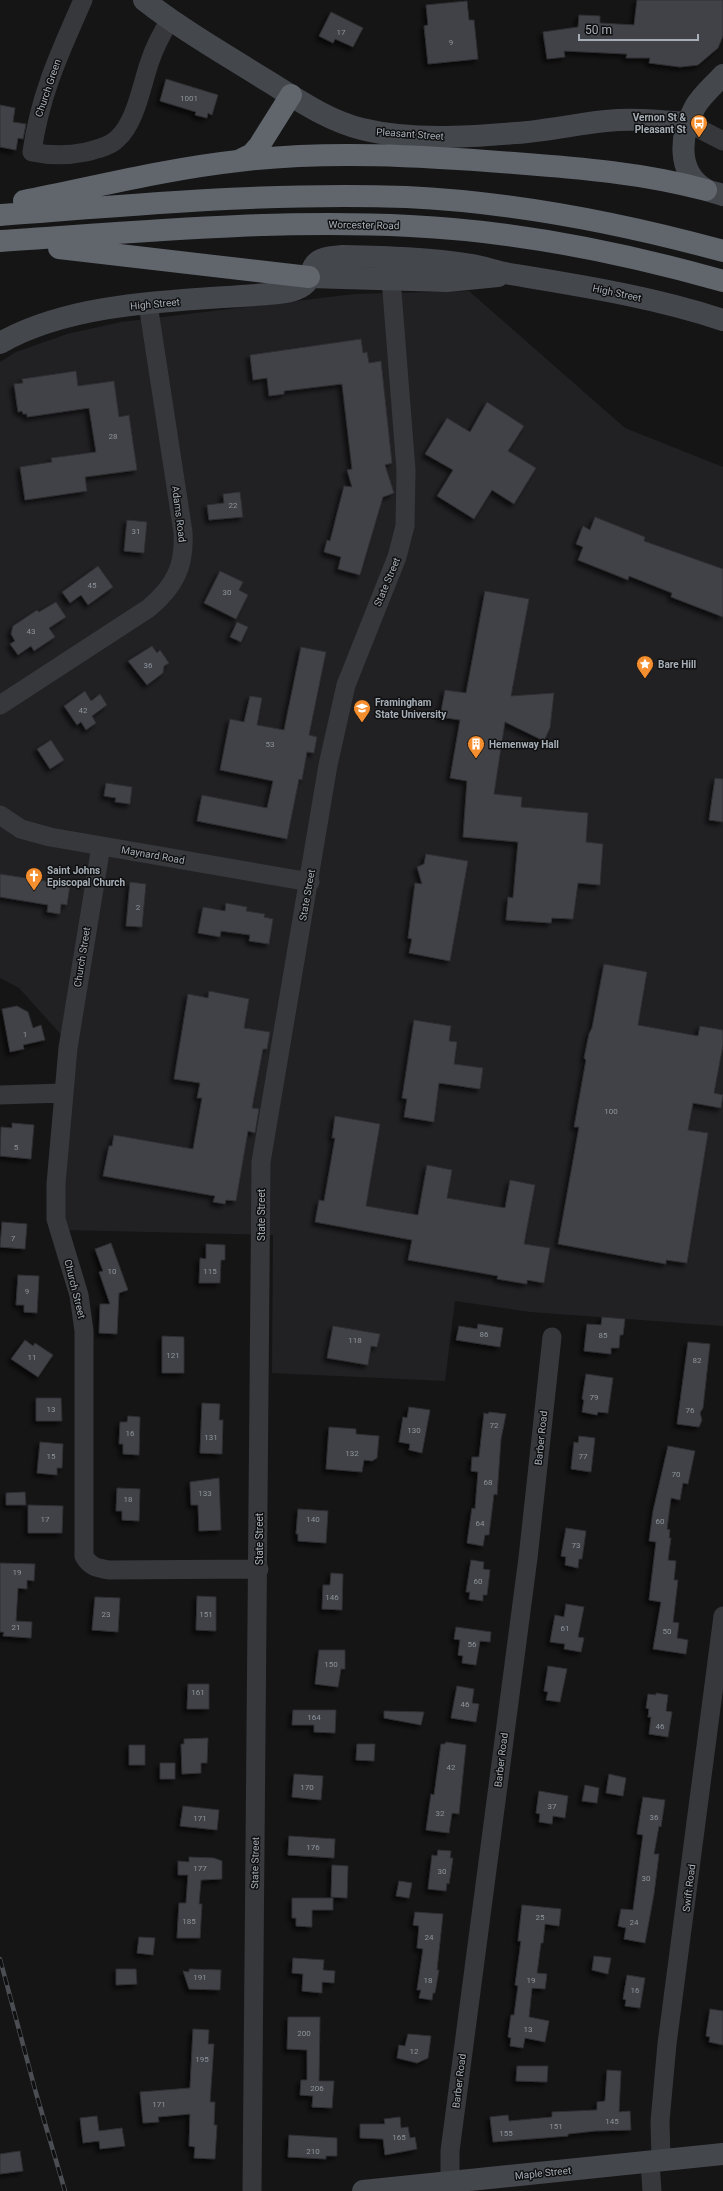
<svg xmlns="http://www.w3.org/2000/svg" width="723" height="2191" viewBox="0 0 723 2191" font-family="Roboto,sans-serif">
<defs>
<filter id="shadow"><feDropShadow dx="-3.5" dy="3.5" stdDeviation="2" flood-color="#0009"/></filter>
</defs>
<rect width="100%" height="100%" fill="#151516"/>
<!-- built -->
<path fill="#212124" d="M469,291L625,428L723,467V1326L530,1312L455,1301L445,1381L272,1373L273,1235L65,1230L62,1202L75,1050L19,988L0,978V362L16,352L67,334L121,322L355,294Z"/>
<!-- building -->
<path fill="#414347" stroke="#2f2f33" filter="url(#shadow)" d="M637,0H723V36L718,48L698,65L680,67L649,63L650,58H626L627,54L564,51L565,57L547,59L543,32L578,27L579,15L600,16V23L634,25Z
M467,1L469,20H474L478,59L428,64L424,26L428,25L426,5Z
M331,12L363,28L353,47L335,39L333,43L319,36Z
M166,79L218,95L212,115L208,113L207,118L195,115L196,112L160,101Z
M0,105L15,108L13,122L26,124L23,139L18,138L16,150L0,147Z
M361,339L363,353L367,352L369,363L381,361L392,463L385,465L394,493L383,497L360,575L338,569L341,557L324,552L327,540L330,541L344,486L352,487L347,470L352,469L342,384L284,391V394L269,396L267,378L253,380L250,355Z
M76,371L78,386L114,381L119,417L129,415L137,470L85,477L87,491L25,500L20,467L52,462L51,458L96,452L89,408L27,417V414H23L22,411L18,412L14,384L23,383L22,379Z
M487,402L524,426L508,451L536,468L514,504L492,490L474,519L437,496L453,470L425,454L447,418L470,432Z
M240,492L243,517L209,520L207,505L224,503L223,494Z
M595,517L645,537L644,541L723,569V617L671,597L672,593L629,576L628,580L578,560L583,547L576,544L583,526L590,530Z
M127,520L147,522L144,553L124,551Z
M98,566L113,587L88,605L81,595L70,603L62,592Z
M220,571L243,582L239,590L248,595L236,619L204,603Z
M485,591L529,599L511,696L554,693L550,728L544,741L505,722L494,794L522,797L521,807L588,813L586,842L603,844L600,885L578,883L573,919L552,918L551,923L506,920L508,897L513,898L518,842L463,837L467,781L450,778L460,720L440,717L445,690L466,693Z
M56,602L66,617L49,628L55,637L34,651L31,646L18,655L10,644L15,641L11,634L13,626L37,610L39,612Z
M237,622L248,627L241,642L230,637Z
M152,646L157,653L160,650L169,663L164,666L163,673L147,685L128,661Z
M301,647L326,652L309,735L317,737L314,753L307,752L302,780L299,779L287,839L197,821L202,795L267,808L273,781L220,770L230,719L244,722L250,696L262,698L257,725L284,730Z
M85,691L91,701L100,694L107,705L92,716L96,723L86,730L81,722L77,725L64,706Z
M51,740L64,760L50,769L37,749Z
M715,778L723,779V822L709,820Z
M106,783L132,787L130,804L115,802L116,798L104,796Z
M426,854L468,861L450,961L409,953L412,939L408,938L415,883L422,884L417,867L424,864Z
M0,874L70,885L67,905L61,904L60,914L47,912L48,905L0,897Z
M130,882L146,884L142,927L126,926Z
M226,903L247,907L246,911L265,914L264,917L273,919L269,944L249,941L250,935L221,931L220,937L198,933L203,907L225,911Z
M604,964L647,972L638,1025L698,1036L700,1026L723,1030V1045L714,1093L723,1095L721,1108L693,1103L688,1130L708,1133L687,1263L666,1260V1264L558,1244L579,1127H574L586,1060L584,1058L589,1034L592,1028Z
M209,991L249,999L244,1028L270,1032L267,1049H263L252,1108L259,1109L255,1133L248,1131L236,1201L226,1200L225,1204L213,1202L215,1196L103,1176L109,1146H112L114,1135L193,1149L202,1098H197L200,1083L174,1079L188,994L208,998Z
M17,1006L28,1012L33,1028L41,1025L45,1040L23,1045L24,1049L10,1052L2,1009Z
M414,1020L451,1026L449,1041L457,1042L454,1064L483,1068L480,1089L439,1083L434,1122L404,1117L407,1099L402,1098Z
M335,1116L380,1124L366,1206L418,1215L427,1165L452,1170L447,1198L505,1208L510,1180L535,1185L524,1244L550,1248L544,1283L527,1280V1284L497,1279L498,1276L408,1260L412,1240L315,1222L319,1200L324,1201L335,1138H332Z
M12,1123L34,1125L31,1159L0,1156L1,1127L12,1128Z
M2,1222L27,1224L25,1249L0,1247Z
M111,1243L128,1290L119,1293L117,1334L99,1333L100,1304H110L99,1272L103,1271L95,1249Z
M206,1244L225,1245V1260H221L220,1283H199L200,1258L206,1259Z
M18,1275L39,1276L37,1313L24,1312V1305H16Z
M602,1317L625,1319L623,1335H620L619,1348H611V1354L584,1351L587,1324L601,1325Z
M478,1324L503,1328L500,1347L456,1340L459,1326L477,1329Z
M333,1326L380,1334L377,1347L371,1346L368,1365L327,1358Z
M162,1336L184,1337V1373H162Z
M25,1340L33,1346L35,1343L53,1355L38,1377L11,1359Z
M688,1342L710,1344L703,1408L700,1413L702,1420L699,1427L677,1424Z
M586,1374L613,1378L608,1413L598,1412L597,1415L582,1412L584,1400L582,1399Z
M36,1398H61L62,1421H36Z
M202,1403L220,1404L219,1420H223L222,1454L200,1453Z
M409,1407L430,1410L422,1453L409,1450L410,1444L399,1442L403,1417L407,1418Z
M489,1412L506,1414L501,1439L497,1495L494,1494L489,1535H485L483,1546L467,1543L472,1508L475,1509L478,1472L471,1471L472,1457H479L484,1413L488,1414Z
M128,1416L140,1417L139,1455L123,1454V1444H119L120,1422H127Z
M329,1427L356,1429V1434L379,1436L377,1458L372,1461L364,1460L362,1472L326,1469Z
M579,1436L595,1438L591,1472L571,1469L574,1442L578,1443Z
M40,1442L63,1444L62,1468H57V1475L37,1473Z
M668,1446L695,1451L688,1484L683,1483L680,1500L671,1498L667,1529L670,1530L669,1538H671L668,1560L676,1561L674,1580H678L673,1622L679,1623L677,1638L688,1640L686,1654L653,1649L661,1602L649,1600L656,1542L649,1541L653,1511Z
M219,1478L221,1530L199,1531L198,1505H191L190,1482Z
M117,1488L140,1489L139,1521L122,1520V1511H116Z
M25,1492L26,1505H6V1493Z
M28,1505L63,1506L62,1533H28Z
M298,1509L328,1511L326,1543L298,1541V1534H296Z
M566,1528L586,1531L582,1559H579L578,1568L565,1565L566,1557L561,1556Z
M471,1560L484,1562L483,1569L490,1570L487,1595H483V1601L469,1599L470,1592H466Z
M0,1563L35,1564L34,1581L27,1580V1589L18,1588L16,1621L32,1622L31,1638L3,1636L4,1632H0Z
M331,1573L343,1574L342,1610L322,1609L323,1585H330Z
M197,1596L216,1597V1631L196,1630Z
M95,1597L120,1598L118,1632L92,1630Z
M566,1604L584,1607L578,1637L584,1638L581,1652L564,1649L565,1644L550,1642L555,1615L564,1617Z
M456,1627L491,1632L490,1642L480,1641L476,1665L462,1663L463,1656L458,1655L460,1640L454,1639Z
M319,1650H345V1669H341L338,1687L315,1684Z
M548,1666L567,1669L560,1702L546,1700L548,1692L544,1691Z
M188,1684H209V1709H187Z
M457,1686L474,1689L472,1703L479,1704L476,1722L451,1718Z
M656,1693L668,1695L666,1711L672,1712L668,1737L649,1734L651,1717H648L649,1709L646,1708L648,1694L656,1695Z
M293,1710H336L335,1733L314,1732V1725H292Z
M384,1711L424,1712L421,1725L384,1718Z
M208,1738L207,1763H201V1773L182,1774L181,1744H184V1739Z
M446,1742L466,1745L459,1814L452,1813L449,1833L426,1830L431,1794L434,1795L441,1744H445Z
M357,1744H375L374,1761L356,1760Z
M129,1745H145V1765H129Z
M160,1763H175V1779H160Z
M294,1774L323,1776L321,1800L292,1797Z
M609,1774L626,1778L623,1796L606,1793Z
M585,1785L599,1788L597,1803L582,1801Z
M539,1791L568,1796L565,1818L553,1816L552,1824L539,1822L540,1814L536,1813Z
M643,1797L665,1800L661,1827L659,1826L654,1854H659L654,1894L645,1943L624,1939L626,1928L618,1926L621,1909L633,1910L643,1835L637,1834Z
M183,1806L219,1810L217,1830L180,1826Z
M289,1836L335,1839L334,1858L288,1855Z
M438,1850L451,1851L450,1858H453L449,1884L447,1883L446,1891L428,1889L432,1855L437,1856Z
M189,1857L214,1858L222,1861V1879L201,1880L199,1904H202L200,1938H177L179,1903H186L188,1875H178V1861L189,1862Z
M332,1865L348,1866L347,1898L331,1897Z
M399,1881L412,1883L409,1898L396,1896Z
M292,1898H333V1910H312V1927L296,1926V1918H292Z
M522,1905L561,1909L559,1926L545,1924L543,1943H541L537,1973L547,1974L545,1989L532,1988L529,2017L549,2021L545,2042L525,2038L523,2048L510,2046L511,2038L508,2037L511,2015H514L518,1986L515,1985L521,1941H518Z
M415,1912L443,1914L437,1970H439L435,1993H433L432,2000L419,1998L421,1990H417L423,1949L417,1948L419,1926L413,1925Z
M139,1937L155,1938L153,1955L137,1953Z
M594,1956L611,1958L608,1974L592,1970Z
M293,1958L324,1960L323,1970L335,1971L334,1983L322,1982V1993L302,1991L303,1974L292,1973Z
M116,1969H136L137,1984L116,1985Z
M189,1969L221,1970L220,1990L189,1989L183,1971L189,1972Z
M627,1975L645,1978L640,2008L625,2006L626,2000L623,1999Z
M710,2009L723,2011V2045L709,2042L710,2037L706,2036Z
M288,2017H320L319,2081H334L332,2108L312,2107L313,2096L300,2095L301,2080H307V2050L287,2049Z
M193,2029L209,2030L208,2044H214L210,2102H215L214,2125H217L215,2159L194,2158L195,2147L189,2146L190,2114L158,2117L159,2122L143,2123L140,2092L190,2088Z
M408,2034L431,2036L428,2058L417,2063L397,2058L399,2045L405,2046Z
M517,2066H548L547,2082L516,2081Z
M607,2070L621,2071L619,2112L630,2111L631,2130L595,2131L568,2134V2136L493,2142L490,2117L508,2115L509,2121L552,2117V2112L597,2110V2102L605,2101Z
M97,2116L99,2131L122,2128L125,2146L100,2149L99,2141L83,2143L80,2118Z
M400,2117L401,2128L408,2127L410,2138L415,2137L417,2149L385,2155L383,2139L360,2138V2124H385L384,2119Z
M289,2135L337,2138V2156H326V2159L288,2157Z
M20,2151L23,2171L0,2174V2154Z"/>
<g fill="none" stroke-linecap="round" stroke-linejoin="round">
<!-- street -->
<path stroke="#36383c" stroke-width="19" d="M83,0C60,52 40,94 32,152C51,156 67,156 86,152C97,149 109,147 117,139C136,123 142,83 150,61C155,46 162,33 170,20
M688,123L723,141
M0,705L149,608C175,586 185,566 183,532L148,304
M0,815L21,829L50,837L310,882
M101,846L68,1048L56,1184V1219L79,1295L84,1331V1556C90,1567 97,1568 109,1570L259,1569
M0,1095L63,1093
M661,2160L660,2121L667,2044L723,1616
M650,2162L652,2191
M252,2191L261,1162L328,765L346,685L397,557L405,526L406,470L390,266
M450,2191V2151L528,1558L552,1337"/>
<!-- secondary -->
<path stroke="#44474c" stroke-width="22" d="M144,0C181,29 221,52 261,77C293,96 325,120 362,129C411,141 467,137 516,133C546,131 576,124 606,121C633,118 661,121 688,123
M723,75C714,85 701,96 695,107C680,134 676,172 705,189C710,192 717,193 723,195
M309,277L447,281L498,276
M0,343C75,300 183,301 268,294C280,293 298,292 306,283C310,278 311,271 314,266C319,257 333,257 342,256C385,257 429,258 472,265C485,267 497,272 510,274C582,286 654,297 723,320
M363,2191L723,2154"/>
<!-- highway -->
<path stroke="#61666d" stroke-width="22" d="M238,161L252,154L259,146L291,95
M24,201C95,187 166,169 238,161C328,150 424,156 514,163C579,168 643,173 706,190
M0,215C135,205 270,192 406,197C512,202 621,223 723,251
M0,241C136,232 273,219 410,226C515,231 621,252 723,281
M59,248L309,277"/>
<!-- rail casing -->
<g stroke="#4a4e53" stroke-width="4.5">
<path id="rail" d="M0,1959L36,2093L65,2191"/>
</g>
<!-- rail -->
<use href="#rail" stroke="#101011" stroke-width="3" stroke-dasharray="9" stroke-linecap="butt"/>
</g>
<!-- icons -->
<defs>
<g id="bus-pin" transform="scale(0.9)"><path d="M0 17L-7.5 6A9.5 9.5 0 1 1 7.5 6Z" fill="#f58e2e" stroke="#101011"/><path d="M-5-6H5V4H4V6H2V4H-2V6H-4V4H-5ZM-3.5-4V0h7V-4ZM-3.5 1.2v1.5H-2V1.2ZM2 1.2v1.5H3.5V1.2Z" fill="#fff"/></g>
<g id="sight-pin" transform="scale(0.9)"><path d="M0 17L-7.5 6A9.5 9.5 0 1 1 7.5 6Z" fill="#f58e2e" stroke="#101011"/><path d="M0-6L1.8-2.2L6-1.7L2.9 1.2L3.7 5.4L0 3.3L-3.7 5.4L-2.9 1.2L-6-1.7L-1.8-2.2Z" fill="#fff"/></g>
<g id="university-pin" transform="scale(0.9)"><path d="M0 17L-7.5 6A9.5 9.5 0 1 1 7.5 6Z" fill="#f58e2e" stroke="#101011"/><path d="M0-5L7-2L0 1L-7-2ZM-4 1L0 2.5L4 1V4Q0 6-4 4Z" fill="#fff"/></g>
<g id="building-pin" transform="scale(0.9)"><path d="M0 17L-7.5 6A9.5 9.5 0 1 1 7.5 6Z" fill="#f58e2e" stroke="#101011"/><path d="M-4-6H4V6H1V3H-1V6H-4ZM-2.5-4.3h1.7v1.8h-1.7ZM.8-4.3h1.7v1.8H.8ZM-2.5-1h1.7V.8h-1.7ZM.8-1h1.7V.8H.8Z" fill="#fff"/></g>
<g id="church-pin" transform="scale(0.9)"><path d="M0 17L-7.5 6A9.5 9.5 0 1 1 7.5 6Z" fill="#f58e2e" stroke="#101011"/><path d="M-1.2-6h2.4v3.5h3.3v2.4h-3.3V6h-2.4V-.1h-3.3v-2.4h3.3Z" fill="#fff"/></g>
</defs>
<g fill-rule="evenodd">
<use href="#bus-pin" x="699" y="123"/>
<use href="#sight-pin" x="645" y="664"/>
<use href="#university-pin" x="362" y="708"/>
<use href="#building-pin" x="476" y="744"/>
<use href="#church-pin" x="34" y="876"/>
</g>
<g text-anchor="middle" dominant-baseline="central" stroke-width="3" stroke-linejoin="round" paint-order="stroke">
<!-- number labels -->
<g font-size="8" fill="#8d939b">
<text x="341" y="32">17</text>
<text x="451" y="42">9</text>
<text x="189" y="98">1001</text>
<text x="113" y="436">28</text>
<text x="233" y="505">22</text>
<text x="136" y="531">31</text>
<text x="92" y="585">45</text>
<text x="227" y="592">30</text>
<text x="31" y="631">43</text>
<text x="148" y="665">36</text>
<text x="83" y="710">42</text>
<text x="270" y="744">53</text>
<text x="138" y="907">2</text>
<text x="25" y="1034">1</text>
<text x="611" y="1111">100</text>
<text x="16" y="1147">5</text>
<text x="13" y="1238">7</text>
<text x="112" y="1271">10</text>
<text x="210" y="1271">115</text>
<text x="27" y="1291">9</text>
<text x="484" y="1334">86</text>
<text x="603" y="1335">85</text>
<text x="355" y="1340">118</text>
<text x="173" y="1355">121</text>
<text x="32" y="1357">11</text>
<text x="697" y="1360">82</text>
<text x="594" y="1397">79</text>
<text x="51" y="1409">13</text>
<text x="690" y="1410">76</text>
<text x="494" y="1425">72</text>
<text x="414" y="1430">130</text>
<text x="130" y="1433">16</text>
<text x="211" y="1437">131</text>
<text x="352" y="1453">132</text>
<text x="51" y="1456">15</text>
<text x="583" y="1456">77</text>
<text x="676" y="1474">70</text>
<text x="488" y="1482">68</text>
<text x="205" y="1493">133</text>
<text x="128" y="1499">18</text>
<text x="45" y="1519">17</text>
<text x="313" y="1519">140</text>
<text x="660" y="1521">60</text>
<text x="480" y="1523">64</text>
<text x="576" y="1545">73</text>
<text x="17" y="1572">19</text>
<text x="478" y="1581">60</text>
<text x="332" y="1597">146</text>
<text x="106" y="1614">23</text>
<text x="206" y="1614">151</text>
<text x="16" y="1627">21</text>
<text x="565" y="1628">61</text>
<text x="667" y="1631">50</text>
<text x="472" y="1644">56</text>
<text x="331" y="1664">150</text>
<text x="198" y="1692">161</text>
<text x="465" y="1704">46</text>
<text x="314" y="1717">164</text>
<text x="660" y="1726">46</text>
<text x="451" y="1767">42</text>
<text x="307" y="1787">170</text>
<text x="552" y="1806">37</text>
<text x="440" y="1813">32</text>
<text x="654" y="1817">36</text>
<text x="200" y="1818">171</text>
<text x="313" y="1847">176</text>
<text x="200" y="1868">177</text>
<text x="442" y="1871">30</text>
<text x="646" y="1878">30</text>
<text x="540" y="1917">25</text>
<text x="189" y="1921">185</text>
<text x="634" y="1922">24</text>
<text x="429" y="1937">24</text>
<text x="200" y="1977">191</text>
<text x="428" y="1980">18</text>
<text x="531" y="1980">19</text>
<text x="635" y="1990">16</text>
<text x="528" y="2029">13</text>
<text x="304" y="2033">200</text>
<text x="414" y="2051">12</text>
<text x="202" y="2059">195</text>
<text x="317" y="2088">206</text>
<text x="159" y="2104">171</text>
<text x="612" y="2121">145</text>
<text x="556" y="2126">151</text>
<text x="506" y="2133">155</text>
<text x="399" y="2137">165</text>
<text x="313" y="2151">210</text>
</g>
<!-- street labels -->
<g font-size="10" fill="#a6aeb7" stroke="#101011">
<text transform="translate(48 88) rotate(-71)">Church Green</text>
<text transform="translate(410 134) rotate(4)">Pleasant Street</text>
<text transform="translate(364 225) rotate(1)">Worcester Road</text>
<text transform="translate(617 293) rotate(12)">High Street</text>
<text transform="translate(155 304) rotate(-5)">High Street</text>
<text transform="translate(179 514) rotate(83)">Adams Road</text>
<text transform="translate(387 582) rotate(-67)">State Street</text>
<text transform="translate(153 855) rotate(10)">Maynard Road</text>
<text transform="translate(307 895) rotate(-80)">State Street</text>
<text transform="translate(82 957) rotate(-81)">Church Street</text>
<text transform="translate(261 1215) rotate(-90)">State Street</text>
<text transform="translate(75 1289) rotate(76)">Church Street</text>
<text transform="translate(541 1438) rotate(-84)">Barber Road</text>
<text transform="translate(259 1539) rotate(-90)">State Street</text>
<text transform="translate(501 1760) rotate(-83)">Barber Road</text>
<text transform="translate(255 1863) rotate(-89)">State Street</text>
<text transform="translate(689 1888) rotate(-83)">Swift Road</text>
<text transform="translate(459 2081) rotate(-83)">Barber Road</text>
<text transform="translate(543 2173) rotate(-6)">Maple Street</text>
</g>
<!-- poi labels -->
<g font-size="10" font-weight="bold" fill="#a6aeb7" stroke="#101011" text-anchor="start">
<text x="686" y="117" text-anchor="end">Vernon St &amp;<tspan x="686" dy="12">Pleasant St</tspan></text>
<text x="658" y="664">Bare Hill</text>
<text x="375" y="702">Framingham<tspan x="375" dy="12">State University</tspan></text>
<text x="489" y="744">Hemenway Hall</text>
<text x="47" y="870">Saint Johns<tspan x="47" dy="12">Episcopal Church</tspan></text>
</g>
</g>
<!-- scale -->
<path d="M579 34v6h119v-6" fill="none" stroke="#a6aeb7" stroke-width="2"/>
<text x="585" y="34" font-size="12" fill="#a6aeb7" stroke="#101011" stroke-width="3" paint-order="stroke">50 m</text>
</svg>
